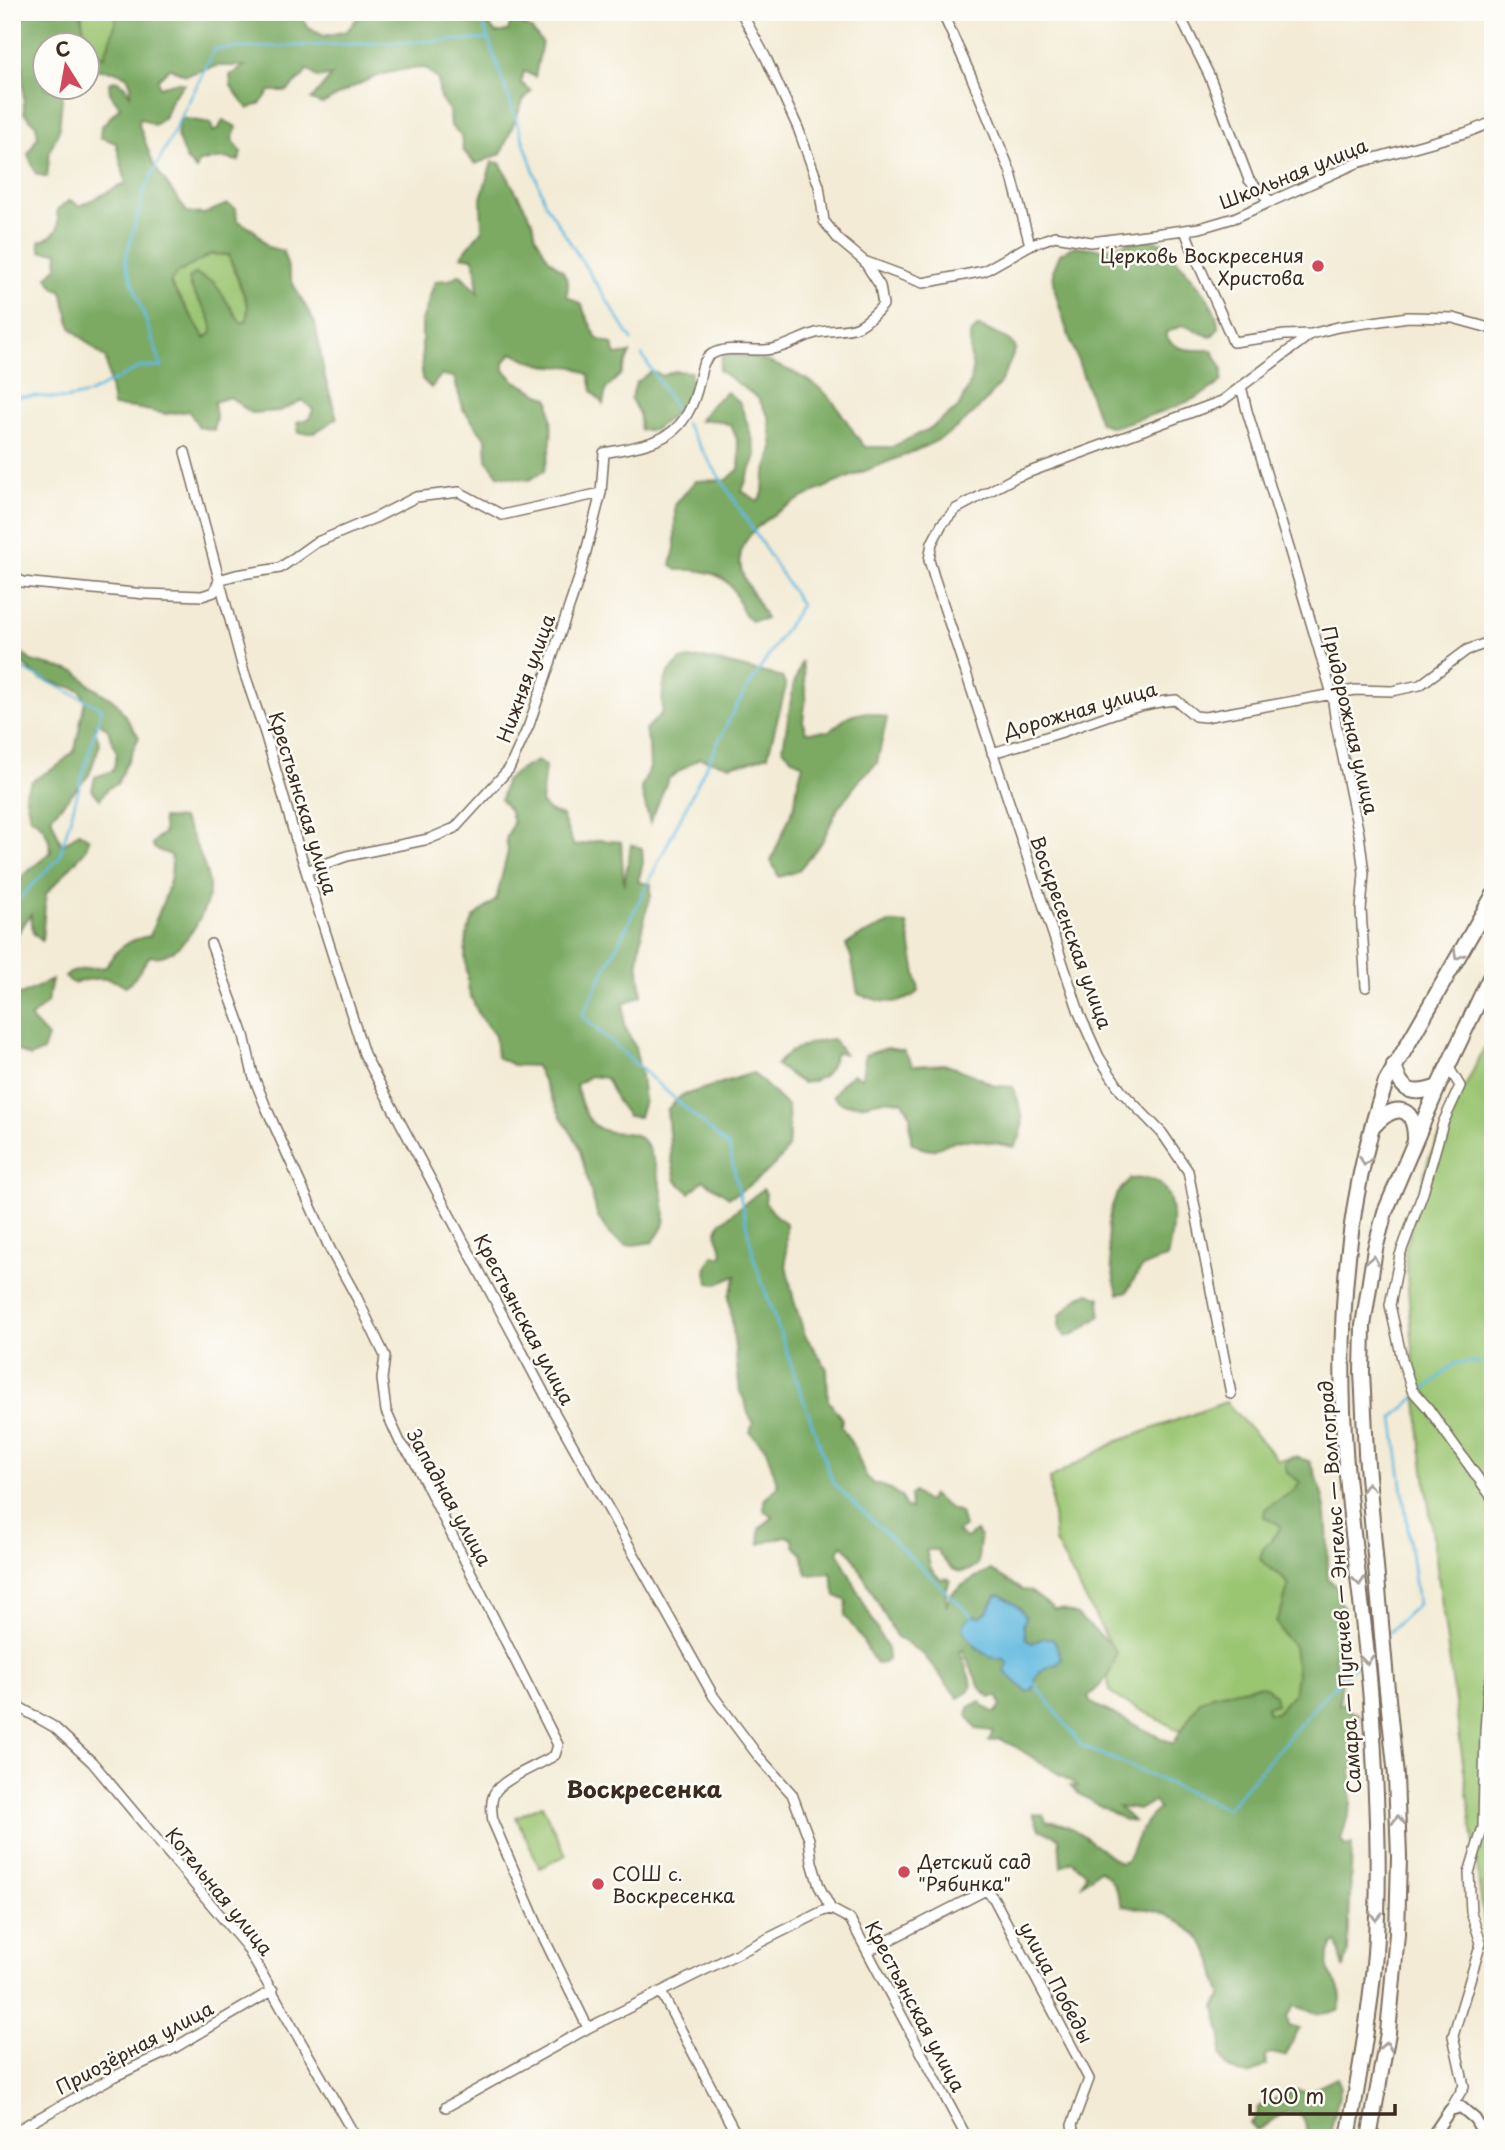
<svg xmlns="http://www.w3.org/2000/svg" width="1505" height="2150" viewBox="0 0 1505 2150" font-family="'Playpen Sans',sans-serif">
<rect width="100%" height="100%" fill="#fdfcf7"/>
<filter id="ink" filterUnits="userSpaceOnUse"><feTurbulence type="fractalNoise" baseFrequency=".0143" numOctaves="2"/><feDisplacementMap in="SourceGraphic" scale="14" xChannelSelector="R" yChannelSelector="G"/><feConvolveMatrix kernelMatrix="1 2 1 2 8 2 1 2 1" color-interpolation-filters="sRGB"/></filter>
<filter id="wash" filterUnits="userSpaceOnUse"><feTurbulence type="fractalNoise" baseFrequency=".00686" numOctaves="4" result="noise"/><feDisplacementMap in="SourceGraphic" scale="28" xChannelSelector="R" yChannelSelector="G"/><feGaussianBlur stdDeviation="1.57" result="paint"/><feColorMatrix in="noise" values="0 0 0 0 0 0 0 0 0 0 0 0 0 0 0 0 0 1.4 0 .05"/><feComposite in="paint" operator="in"/></filter>
<g filter="url(#wash)">
<rect width="100%" height="100%" fill="#f3ebd5"/>
<!-- green -->
<path fill="#9ac571" stroke="#6a7848" stroke-width="2" d="M81,12H117L114,28L105,58C87,44 83,34 81,12Z
M211,254L228,255L248,306L247,321L241,323L227,304L189,286C200,300 214,315 212,333L205,338L170,283L176,274Z
M1493,1031V1988L1421,1447L1405,1251L1429,1158Z
M1226,1402L1278,1460L1298,1456L1307,1464L1310,1686L1286,1727L1182,1732L1123,1701L1109,1691L1107,1665L1112,1648L1055,1542L1050,1478L1116,1442Z
M542,1805L566,1855L540,1868L516,1817Z"/>
<!-- forest -->
<path fill="#7baa63" stroke="#5b6a40" stroke-width="2" fill-rule="evenodd" d="M25,12H81C83,34 87,44 104,57L114,28L117,12H290L300,15L310,29L324,36L347,31L362,12H493L490,26L496,33L508,31L513,13L520,24L530,28L542,42L535,77L524,71L521,83L531,91L523,101L501,154L475,164L463,150L461,135L451,126L450,112L440,98L438,80L426,68C382,68 358,84 322,104L311,100L332,75L318,78L307,69L303,76L287,91H270L261,103L248,109L231,86L230,75L245,66H217L186,75L170,68L158,79L159,87L178,82L184,84L172,98L164,118L154,125L140,118L139,125L154,166L187,212L204,214L227,204L236,209L237,220L255,231L268,247L283,251L292,282L315,323L325,378L337,418L314,433H299L297,422L309,419L313,410L303,400L280,411L251,413L230,397L214,402L216,417L214,430L199,427L189,411L166,414L135,408L113,406L106,359L71,328L62,291L54,287L47,277L57,267L58,252H41L39,242C59,233 60,231 57,210L70,200L80,206L126,183L116,143L100,137L101,127L120,107L110,93L109,83L116,80L125,86L130,95L131,85L127,76L114,71L88,69V46H46V88H63L59,130L50,150L47,177L36,174L28,154L38,136L36,125L24,113L22,49L16,38ZM211,254L229,255L248,306L247,321L241,323L214,282L195,274L189,278C190,298 214,310 212,333L205,338L170,283L176,274Z
M180,118L211,123L213,132L219,128L223,120L237,127L232,139L241,152L239,161L224,158L199,162L196,170L186,159L177,136Z
M492,162L500,163L533,222L536,237L548,258L563,271L568,282L567,296L582,305C585,318 593,327 597,339L612,344L616,355L630,353L621,374L606,389L603,404L592,391L589,375C568,362 573,368 551,366C538,366 525,358 512,353L504,362V370L515,381L549,399C553,428 553,443 544,471L529,480L498,475L487,460L486,439L463,409L454,377L441,375L431,388L422,379V319C429,307 428,295 436,281L449,280L460,274L478,293L475,264L472,258L461,256L482,230L481,198Z
M1145,239L1163,243L1193,279L1206,295L1216,315L1219,328L1211,337L1183,325L1165,333C1173,353 1193,350 1212,350L1222,368V381C1192,406 1149,415 1113,427L1100,423L1064,322L1055,291L1053,271L1060,254L1074,246L1102,249Z
M978,326L1008,339L1016,348C1010,361 1005,376 997,387C985,403 968,420 951,432C910,463 737,501 740,561C741,582 759,600 766,619L751,621C741,612 740,605 735,593C725,571 698,569 677,570L671,565L675,548V505L695,481L727,480L739,469C741,452 738,440 731,425L715,420L699,421L713,403L727,392L740,403L752,437L756,456L742,491L758,501L763,493L764,478L773,449L769,417L758,398L719,370L722,357C748,348 807,375 826,394C842,409 850,430 865,447H892L929,429L958,408L969,386L973,370L970,353V335Z
M652,371L663,376L674,371L691,372L690,393L673,415L654,430H640L639,414L631,399L636,383Z
M12,632L20,651L31,661L77,672L91,686L116,702L139,737L117,784L108,788L100,799L92,790L95,777L113,771L117,753L107,728L97,722L95,730L100,744L89,775L51,817L62,846L79,832L89,839L85,851L46,894L42,941L33,933L31,914L12,942V885L51,852C49,837 45,824 30,817L25,793L32,781L59,765L75,750L85,700L80,690L41,679L20,662L12,659Z
M704,658L782,677L786,686L768,755L746,763L728,765L699,758L668,779L650,823L641,788L650,768L649,744L645,730L662,713L663,688L668,673L681,660Z
M802,661L806,695L803,721L806,732L829,731L849,716L867,712L887,718L877,763L862,777L838,808L822,842L798,871L779,877L771,861L795,804L798,781L803,765L792,758L783,749L793,687Z
M537,761L545,766L541,803L549,811L562,816L574,846L600,840L621,842L624,885L631,845L642,848L643,863L638,882L651,884V896L644,918L638,961L642,995L624,1004V1025L635,1047L641,1076L644,1101L639,1117L628,1116L617,1101L606,1078L590,1076L576,1085C581,1105 587,1130 612,1132C620,1133 632,1132 639,1137C654,1146 668,1206 664,1223C663,1229 657,1236 653,1242L627,1246L610,1235L598,1217L578,1144L560,1115L536,1066L513,1065L497,1057L495,1036L479,1015L469,992L465,955L467,934L474,917L496,900L508,851L506,839L513,823L510,811L501,800L505,781L518,771Z
M162,818L182,819C191,832 208,870 209,886C210,909 185,951 161,956C158,957 154,956 150,956C141,967 137,978 126,986C106,975 95,978 73,983L65,977L70,973L83,969L106,967C116,948 129,939 150,936C158,911 176,881 171,855L155,849L152,844L164,832Z
M889,923L907,924L919,991C900,1008 880,1002 858,994L851,956L846,945L858,937Z
M52,980L47,1003L30,1018L48,1037L43,1051L30,1057L12,1048V992L21,995Z
M833,1039L844,1054L836,1053C829,1074 824,1080 802,1083L776,1065C790,1048 811,1041 833,1039Z
M887,1048L904,1051L913,1066L944,1064L974,1075L995,1086L1013,1087C1021,1107 1029,1129 1014,1147C998,1144 980,1139 963,1140C938,1141 937,1160 911,1142L910,1114L903,1101L884,1100L860,1105L843,1104L833,1096L842,1083L853,1074L862,1078L865,1055Z
M753,1073L788,1107C788,1117 790,1138 788,1147C782,1163 744,1191 729,1197L703,1180L690,1193L676,1181L671,1156L667,1110L681,1096Z
M1145,1178C1181,1183 1173,1232 1167,1258C1141,1264 1139,1269 1127,1292L1118,1294C1110,1263 1101,1228 1116,1196C1119,1190 1126,1184 1130,1179Z
M763,1189L766,1194L765,1203L777,1217L786,1223V1265L794,1301L805,1335L827,1369L828,1400L842,1419L841,1426L855,1449L865,1475L873,1484H880L901,1496L905,1507L911,1509L910,1496L914,1492L925,1501H929L932,1495L949,1508L960,1512L964,1527L957,1532L967,1538L976,1531L980,1537L978,1564C959,1581 947,1567 937,1550H926L931,1569L940,1579L947,1578L950,1580L946,1592V1607C948,1603 948,1599 950,1596C956,1587 981,1574 991,1570L1022,1590L1030,1591L1054,1609H1062L1077,1615L1110,1644L1116,1652C1113,1672 1104,1684 1088,1696L1091,1703L1173,1744L1199,1702L1212,1695L1256,1686L1266,1687L1275,1695L1276,1704L1266,1707L1268,1713H1276L1294,1694L1297,1675L1294,1646L1284,1636L1276,1621C1286,1607 1282,1599 1289,1585C1281,1574 1269,1569 1260,1559L1263,1549L1280,1529L1279,1524L1264,1517L1265,1509L1295,1490L1300,1482L1287,1473L1285,1462L1296,1457L1309,1461C1331,1503 1327,1532 1328,1578L1338,1589V1598L1344,1608L1334,1657L1342,1682L1339,1705L1344,1703L1348,1710L1358,1714L1357,1754L1351,1771V1805L1341,1840L1345,1846L1352,1844L1348,1951L1344,1968L1337,1942L1333,1944C1317,1976 1341,1976 1341,2000C1341,2004 1339,2007 1338,2011L1320,2014L1295,2006L1287,2017L1289,2026L1300,2029L1296,2033L1286,2056L1270,2053L1265,2056L1266,2065L1248,2075L1238,2073L1227,2067L1221,2055L1222,2037L1215,2007L1222,1995C1216,1984 1216,1967 1210,1954C1201,1935 1179,1919 1160,1912C1148,1908 1134,1908 1122,1906C1117,1891 1113,1878 1099,1870L1082,1884L1086,1873L1072,1861L1061,1867L1059,1838L1039,1829L1033,1814L1043,1815L1047,1822C1071,1819 1101,1851 1120,1863L1127,1861C1136,1842 1141,1822 1159,1809L1154,1801L1139,1810L1118,1807L1133,1821L1125,1820L1079,1794L1070,1786L1079,1787L1016,1747L1000,1739L989,1741L993,1731L976,1729L967,1715L969,1707L980,1701L986,1708L995,1713L1001,1706L998,1697H990L980,1688L963,1650L960,1651L972,1685L968,1692L958,1698L923,1654L896,1636L851,1553L842,1545L838,1552L887,1649L888,1659L884,1663L876,1664L858,1633L845,1616L847,1601L836,1596L831,1573L807,1575L802,1554L794,1546L793,1539L786,1536L760,1544L759,1529L773,1517L764,1510V1500L778,1486L766,1449L750,1432L753,1423C746,1412 747,1402 740,1392L729,1296L736,1276L717,1284L709,1283C704,1272 706,1265 714,1255L721,1257L723,1252L716,1233L720,1223ZM996,1596L1023,1623L1025,1639L1032,1643L1044,1638L1057,1664C1041,1668 1036,1673 1033,1689L1004,1659C985,1658 973,1646 963,1629L971,1616L981,1617L988,1611Z
M1089,1293L1100,1298V1316L1078,1332L1066,1337L1059,1328L1060,1315L1079,1297Z
M1337,2078L1341,2087L1329,2138H1305C1308,2127 1305,2120 1298,2112C1274,2111 1275,2124 1257,2130L1250,2123L1256,2117L1259,2107L1295,2090L1308,2092Z"/>
<!-- water -->
<path fill="#63bae0" stroke="#4f727f" stroke-width="2" d="M1001,1595L1019,1607L1026,1617L1023,1624L1026,1639L1032,1643L1044,1638H1053L1062,1659L1057,1664C1041,1668 1036,1673 1033,1689L1027,1692L1005,1672L1008,1663L1004,1659C985,1658 973,1646 963,1629L965,1622L971,1616L981,1617L988,1611L996,1596Z"/>
<g fill="none" stroke-linecap="round" stroke-linejoin="round">
<!-- stream -->
<path stroke="#63bae0" stroke-width="2.5" d="M479,12L545,203L632,340
M642,355L681,417
M12,397L36,396L65,399L88,394L140,367H162L125,261L145,189L215,49L488,39
M685,423L801,605L735,708L582,1016L729,1147L755,1262L833,1483L972,1616
M12,664L102,708L59,858L12,906
M1420,1394L1455,1363L1493,1362
M1388,1633L1418,1604L1393,1418L1415,1398
M1034,1683L1081,1745L1227,1809L1328,1692L1361,1660"/>
</g>
</g>
<g filter="url(#ink)">
<g fill="none" stroke-linecap="round" stroke-linejoin="round">
<!-- minor casing -->
<g stroke="#7b6e5e" stroke-width="12">
<path id="minor" d="M942,12L971,76L1011,173L1030,245
M1178,12L1209,75L1249,180L1271,202
M1185,230C1198,268 1218,304 1233,342L1285,335L1311,334
M864,261L923,283L984,271L1030,245L1055,236L1091,242L1200,228L1234,218L1357,163L1468,132L1493,122
M1241,386L1247,411L1289,548L1332,694L1336,724L1359,834L1364,873L1361,910L1366,987
M185,452L244,672L265,733L294,833L364,1054L553,1410L714,1697L759,1757L792,1794L809,1839L812,1862L819,1886L831,1909L850,1919L967,2138
M12,575L22,582L145,594L202,596L214,592L219,580L236,575L280,568L315,543L377,517L416,497L459,492L502,515L601,493
M992,753C1016,746 1041,739 1065,731C1101,718 1138,703 1176,700L1195,716L1205,717L1355,690L1392,691L1420,685L1467,650L1484,644L1493,643
M306,871L347,856L429,839L455,828L509,769L529,725L580,575L601,493L604,453C655,443 686,441 699,382C701,372 702,360 712,354C727,346 749,351 765,350C784,349 799,338 816,333C829,329 846,332 859,326C868,321 876,313 883,305L880,286L864,261L839,240L824,221L819,186L798,128L766,58L741,12
M211,944L244,1035L253,1075L265,1105L330,1249L357,1298L385,1356L382,1379L386,1411L400,1442L414,1460L558,1745L555,1755C540,1765 501,1779 494,1794C490,1804 492,1812 493,1822L538,1926L588,2028
M1448,1066L1460,1086L1443,1123L1423,1193L1400,1255L1390,1305L1402,1359L1412,1390L1428,1408L1493,1499
M1231,1394L1188,1171L1162,1133L1121,1091L1099,1057L1080,1015L934,577L929,560L932,543L942,524L956,509L1016,477L1222,401L1311,334L1338,327L1408,317L1453,318L1493,329
M12,1703L54,1727L92,1762L246,1946L356,2138
M868,1951L986,1890L994,1899L1089,2079L1072,2125L1075,2138
M661,1992L738,2138
M446,2107L588,2028L823,1911L831,1909
M1450,2110L1464,2086L1453,2036L1481,1943L1471,1912L1469,1873L1483,1827L1485,1731L1488,1688L1493,1672
M12,2133L113,2077L169,2051L273,1990"/>
</g>
<!-- tertiary casing -->
<g stroke="#7b6e5e" stroke-width="14">
<path id="tertiary" d="M1431,2138L1450,2110L1461,2107L1475,2119L1486,2138"/>
</g>
<!-- primary casing -->
<g stroke="#7b6e5e" stroke-width="18">
<path id="primary" d="M1394,1065C1401,1093 1413,1096 1438,1087
M1372,1128C1391,1105 1415,1101 1415,1139
M1348,2138C1359,2077 1370,2015 1375,1953C1381,1870 1376,1784 1371,1701C1365,1618 1351,1535 1345,1451C1337,1327 1345,1200 1386,1082L1493,896
M1369,2138L1388,2033L1397,1934L1399,1857L1396,1776L1386,1680L1366,1453L1362,1372L1363,1326L1375,1249L1385,1212L1438,1087L1493,971"/>
</g>
<!-- minor -->
<use href="#minor" stroke="#fff" stroke-width="9"/>
<!-- tertiary -->
<use href="#tertiary" stroke="#fff" stroke-width="10"/>
<!-- primary -->
<use href="#primary" stroke="#fff" stroke-width="14"/>
</g>
<!-- one-way arrows -->
<defs><path id="oneway-chevron" d="M-2-3.5L2.5 0L-2 3.5" fill="none" stroke-width="1.6" stroke-linecap="round" stroke-linejoin="round" transform="scale(1.75)"/></defs>
<g stroke="#a79f9a">
<use href="#oneway-chevron" transform="translate(1458 955) rotate(120)"/>
<use href="#oneway-chevron" transform="translate(1365 1161) rotate(102)"/>
<use href="#oneway-chevron" transform="translate(1373 1260) rotate(-79)"/>
<use href="#oneway-chevron" transform="translate(1368 1487) rotate(-95)"/>
<use href="#oneway-chevron" transform="translate(1359 1581) rotate(84)"/>
<use href="#oneway-chevron" transform="translate(1367 1660) rotate(85)"/>
<use href="#oneway-chevron" transform="translate(1398 1820) rotate(-92)"/>
<use href="#oneway-chevron" transform="translate(1376 1916) rotate(92)"/>
<use href="#oneway-chevron" transform="translate(1386 2046) rotate(-80)"/>
</g>
</g>
<!-- markers -->
<g fill="#d1495b" stroke="#fdfcf7" stroke-width="2.5">
<circle cx="1318" cy="266" r="7"/>
<circle cx="904" cy="1872" r="7"/>
<circle cx="598" cy="1884" r="7"/>
</g>
<g text-anchor="middle" dominant-baseline="central" stroke-width="5" stroke-linejoin="round" paint-order="stroke">
<!-- street labels -->
<g font-size="19" fill="#3b2a1e" stroke="#fdfcf7">
<text transform="translate(1293 173) rotate(-22)">Школьная улица</text>
<text transform="translate(525 678) rotate(-70)">Нижняя улица</text>
<text transform="translate(1080 709) rotate(-16)">Дорожная улица</text>
<text transform="translate(1351 720) rotate(77)">Придорожная улица</text>
<text transform="translate(304 803) rotate(73)">Крестьянская улица</text>
<text transform="translate(1072 932) rotate(70)">Воскресенская улица</text>
<text transform="translate(525 1319) rotate(62)">Крестьянская улица</text>
<text transform="translate(450 1497) rotate(61)">Западная улица</text>
<text transform="translate(1339 1587) rotate(-94)">Самара — Пугачев — Энгельс — Волгоград</text>
<text transform="translate(220 1891) rotate(51)">Котельная улица</text>
<text transform="translate(1057 1982) rotate(62)">улица Победы</text>
<text transform="translate(916 2006) rotate(62)">Крестьянская улица</text>
<text transform="translate(134 2047) rotate(-28)">Приозёрная улица</text>
</g>
<!-- poi labels -->
<g font-size="19" fill="#3b2a1e" stroke="#fdfcf7" text-anchor="start">
<text x="1304" y="255" text-anchor="end">Церковь Воскресения<tspan x="1304" dy="22">Христова</tspan></text>
<text x="918" y="1861">Детский сад<tspan x="918" dy="22">"Рябинка"</tspan></text>
<text x="612" y="1873">СОШ с.<tspan x="612" dy="22">Воскресенка</tspan></text>
</g>
<!-- quarter labels -->
<g font-size="23" font-weight="bold" fill="#3b2a1e" stroke="#fdfcf7">
<text x="644" y="1788">Воскресенка</text>
</g>
</g>
<!-- margin -->
<rect width="1505" height="2150" fill="none" stroke="#fdfcf7" stroke-width="42"/>
<!-- north arrow -->
<g transform="translate(66 66) rotate(349)"><circle r="33" fill="#fdfcf7" stroke="#afa8a0" stroke-width="2"/>
<path d="M0-5L12 26L0 18L-12 26Z" fill="#d1495b"/>
<text y="-10" font-size="19" font-weight="bold" text-anchor="middle" fill="#3b2a1e">С</text>
</g>
<!-- scale -->
<path d="M1250 2104v10h145v-10" fill="none" stroke="#3b2a1e" stroke-width="3.5"/>
<text x="1260" y="2104" font-size="21" fill="#3b2a1e" stroke="#fdfcf7" stroke-width="5" paint-order="stroke">100 m</text>
</svg>
